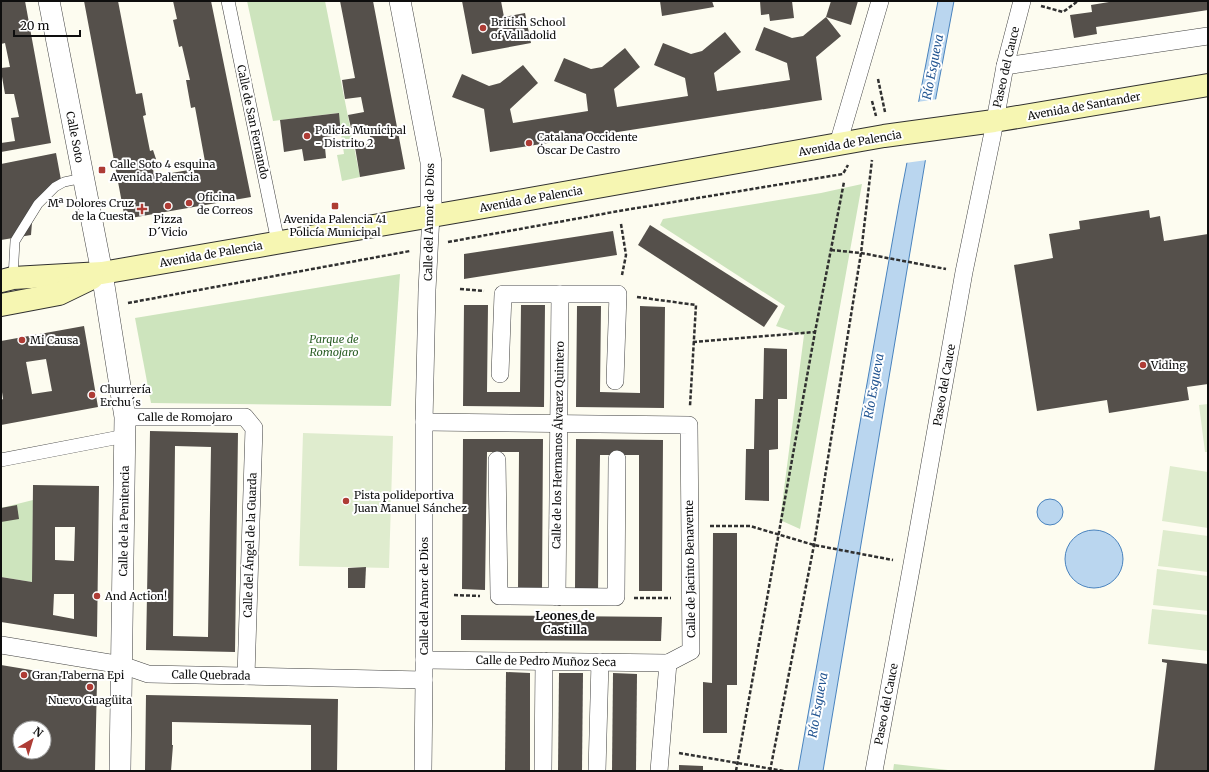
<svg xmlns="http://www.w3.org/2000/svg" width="1209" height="772" viewBox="0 0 1209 772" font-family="Merriweather,serif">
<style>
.green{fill:#cde4bd}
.pitch{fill:#dfecce}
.water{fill:#bad6ef;stroke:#4983be}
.pier{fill:#fdfcf0}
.building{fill:#55504b;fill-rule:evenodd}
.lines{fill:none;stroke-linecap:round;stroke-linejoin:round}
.service-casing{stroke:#414141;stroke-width:10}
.pedestrian-casing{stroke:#414141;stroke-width:14}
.minor-casing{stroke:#414141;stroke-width:18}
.tertiary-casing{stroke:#414141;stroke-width:22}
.secondary-casing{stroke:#303030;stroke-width:24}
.path{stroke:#303030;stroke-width:2.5;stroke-dasharray:4 2;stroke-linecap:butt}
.service{stroke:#fff;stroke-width:9}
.pedestrian{stroke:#fff;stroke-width:13}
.minor{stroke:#fff;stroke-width:17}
.tertiary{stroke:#fff;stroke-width:21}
.secondary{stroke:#f6f6b2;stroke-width:22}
.poi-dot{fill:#ae3c35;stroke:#fff;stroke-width:1.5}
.labels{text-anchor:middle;stroke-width:4;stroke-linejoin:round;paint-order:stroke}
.poi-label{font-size:11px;fill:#0e0e0e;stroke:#fff;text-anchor:start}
.street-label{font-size:11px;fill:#0e0e0e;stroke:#fff}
.park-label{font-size:11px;font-style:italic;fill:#2b5e25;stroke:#fff}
.water-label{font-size:12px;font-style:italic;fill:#245692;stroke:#fff}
.neighbourhood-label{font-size:12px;font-weight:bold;fill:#0e0e0e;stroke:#fff}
</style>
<rect width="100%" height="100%" fill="#fdfcf0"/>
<g class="green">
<path d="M247,1H325L360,177L342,181L337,155L344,154L338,113L273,121Z"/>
<path d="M862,184L800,529L780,520L804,335L776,326L785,306L660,225L663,219L821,193Z"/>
<path d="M400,274L391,406L151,403L135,318Z"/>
<path d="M33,500L32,582L1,577V508Z"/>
<path d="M894,764L957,771H893Z"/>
</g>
<g class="pitch">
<path d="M1208,404V452H1205L1199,405Z"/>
<path d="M303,433L393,436L389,568L299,566Z"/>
<path d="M1170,466L1208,472V528L1162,521Z"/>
<path d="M1163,530L1208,536V572L1158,566Z"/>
<path d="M1157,569L1208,576V611L1153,605Z"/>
<path d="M1152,609L1208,615V651L1148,644Z"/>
</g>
<g class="water">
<path d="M938,1H954L936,97L823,771H798L899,204Z"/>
<circle cx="1050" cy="512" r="13"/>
<circle cx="1094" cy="559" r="29"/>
</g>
<path class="pier" d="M938,99L927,160L905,163L917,102Z"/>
<g class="building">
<path d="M1,1H25L51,143L1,152V143L15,141L11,118L19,117L14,94H5L1,71V68L10,67L5,43L1,44Z"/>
<path d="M84,1H118L136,94L142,93L146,115L143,116L150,151L153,150L156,159L152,161L154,176L206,167L195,107L191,108L186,80H190L182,46L179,47L173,20L177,19L173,1H211L251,197L125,219Z"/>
<path d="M340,1H373L405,169L360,177L355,147L371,143L368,125L351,128L348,115L364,112L361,97L345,99L342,80L355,78Z"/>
<path d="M462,1H501L504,17L525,13L531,43L472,54Z"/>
<path d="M660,1H712L714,7L662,16Z"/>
<path d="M760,1H792L794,18L770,21L769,14L761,15Z"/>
<path d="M831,1H858L851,25L826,17L841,36L816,57L822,100L490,152L484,109L452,97L462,74L489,86L500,83L523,65L538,83L510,109L513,123L588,111L586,94L554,81L564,58L591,69L602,67L625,48L640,67L614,89L617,107L688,96L685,78L654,65L663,43L691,54L702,51L725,32L741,52L714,73L717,91L790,80L787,63L755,50L764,27L792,38L803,36L826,17Z"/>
<path d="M1115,1H1208V10L1096,27L1097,34L1074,38L1070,15L1092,12L1091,5Z"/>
<path d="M339,113L341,135L324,137L326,158L304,161L302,149L284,152L280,120Z"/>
<path d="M56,153L61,180L33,210L31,235L1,240V164Z"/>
<path d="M1149,210L1150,218L1160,216L1164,241L1208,234V384L1187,387L1189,400L1109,413L1107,400L1037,411L1014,265L1053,258L1049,234L1080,229L1079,221Z"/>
<path d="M650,225L778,306L764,327L638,245Z"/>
<path d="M613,231L617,255L464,279V254Z"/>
<path d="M464,305H488L487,392H520L521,305H545L544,407L463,406Z"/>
<path d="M577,306H601L600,392L640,393V306L665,307L664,408L576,407Z"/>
<path d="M84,326L98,407L1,425V400L3,399L1,385V341ZM46,359L52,391L32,394L26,362Z"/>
<path d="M764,348L787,349V399H778V449L769,450V501L745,500L746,449H754L755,399H763Z"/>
<path d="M150,431L238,433L235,652L146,650ZM175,446L211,447L208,637L173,636Z"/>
<path d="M463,439H543L542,590H518L519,452H487L485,590L462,589Z"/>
<path d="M576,439L663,440L662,591H639V455H600L598,591L575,590Z"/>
<path d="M33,485L99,486L97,637L1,622V577L32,582ZM55,527H75L74,561L55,560ZM54,594H74V619L53,615Z"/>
<path d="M17,505L19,519L1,522V508Z"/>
<path d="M713,533H737V685H727V733H703V682L712,683Z"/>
<path d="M366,567L365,588H348V568Z"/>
<path d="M461,615L662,617L661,641L461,640Z"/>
<path d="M1162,659L1208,664V771H1154L1167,663L1162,662Z"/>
<path d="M1,665L97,681L95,771H1ZM20,728H44V752H20Z"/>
<path d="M506,672L530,673V771H505Z"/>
<path d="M559,673H583L582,771H558Z"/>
<path d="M613,673L637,674L636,771H612Z"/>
<path d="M146,695L338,699L337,771H311V725L172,722V745H173L171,771H145Z"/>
<path d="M679,765L703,766V771H679Z"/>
</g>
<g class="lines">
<g class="service-casing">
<path id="service" d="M13,278L15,241L38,204L55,187L64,182L83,178"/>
</g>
<g class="pedestrian-casing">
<g id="pedestrian">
<path d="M228,1L278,242"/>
<path d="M1,460L125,436"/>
</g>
</g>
<g class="minor-casing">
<g id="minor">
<path d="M1005,66L1208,36"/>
<path d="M838,144L880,1"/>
<path d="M500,374L503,294H618L615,381"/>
<path d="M125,417H245L254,428L246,676"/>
<path d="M424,422L689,425L691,651L668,663L659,771"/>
<path d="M497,460L499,596L616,597L617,459"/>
<path d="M557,597L560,294"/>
<path d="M1,645L122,665L148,674L424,680"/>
<path d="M424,660L668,663"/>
<path d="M423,771L424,680V422L427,290L431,215"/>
<path d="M543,771L544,661"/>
<path d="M597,771L600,662"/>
<path d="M874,771L912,564L964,272L992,137L1005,66L1022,1"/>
</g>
</g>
<g class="tertiary-casing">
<g id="tertiary">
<path d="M49,1L102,273L125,417L120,771"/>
<path d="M400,1L431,162V215"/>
</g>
</g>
<g class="secondary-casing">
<g id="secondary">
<path d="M1,281L13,278L102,273L507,203L884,136L994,121L1208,85"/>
<path d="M1,305L59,294L92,278"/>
</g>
</g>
<g class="path">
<path d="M1041,6L1063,12L1078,1"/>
<path d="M878,79L885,112"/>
<path d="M872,101L876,116"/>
<path d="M621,224L626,255L622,275"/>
<path d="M448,242L619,211L843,174L848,165"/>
<path d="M831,250L861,253L946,269"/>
<path d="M460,289L484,291"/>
<path d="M637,297L696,305L690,406"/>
<path d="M128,303L410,251"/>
<path d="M693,342L815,332"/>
<path d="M710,526H750L814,545L893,560"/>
<path d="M454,595L480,596"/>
<path d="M634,598H671"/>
<path d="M679,753L784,771"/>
<path d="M736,771L815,332L844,182"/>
<path d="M770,771L814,545L861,253L872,160"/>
</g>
<use href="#service" class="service"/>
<use href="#pedestrian" class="pedestrian"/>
<use href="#minor" class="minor"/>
<use href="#tertiary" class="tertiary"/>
<use href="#secondary" class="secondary"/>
</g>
<g class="poi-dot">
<circle cx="483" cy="28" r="4"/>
<circle cx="307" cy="136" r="4"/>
<circle cx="529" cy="143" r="4"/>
<rect x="98" y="166" width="8" height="8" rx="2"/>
<circle cx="189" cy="203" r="4"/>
<circle cx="168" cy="206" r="4"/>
<rect x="331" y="202" width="8" height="8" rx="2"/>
<path d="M140 203h4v4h4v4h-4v4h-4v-4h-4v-4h4z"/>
<circle cx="22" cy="340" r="4"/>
<circle cx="1143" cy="365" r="4"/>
<circle cx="92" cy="395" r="4"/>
<circle cx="346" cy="501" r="4"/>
<circle cx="97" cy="596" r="4"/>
<circle cx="24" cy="675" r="4"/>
<circle cx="90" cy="687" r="4"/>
</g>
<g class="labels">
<g class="poi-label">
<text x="491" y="26">British School<tspan x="491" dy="13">of Valladolid</tspan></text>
<text x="315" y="134">Policía Municipal<tspan x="315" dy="13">- Distrito 2</tspan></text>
<text x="537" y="141">Catalana Occidente<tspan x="537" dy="13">Óscar De Castro</tspan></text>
<text x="110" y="168">Calle Soto 4 esquina<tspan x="110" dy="13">Avenida Palencia</tspan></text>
<text x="197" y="201">Oficina<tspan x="197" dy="13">de Correos</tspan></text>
<text x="134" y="207" text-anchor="end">Mª Dolores Cruz<tspan x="134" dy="13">de la Cuesta</tspan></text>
<text x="168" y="223" text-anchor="middle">Pizza<tspan x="168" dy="13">D´Vicio</tspan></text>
<text x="335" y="223" text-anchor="middle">Avenida Palencia 41<tspan x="335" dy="13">Policía Municipal</tspan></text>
<text x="30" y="344">Mi Causa</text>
<text x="1151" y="369">Viding</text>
<text x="100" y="393">Churrería<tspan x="100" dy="13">Erchu´s</tspan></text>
<text x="354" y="499">Pista polideportiva<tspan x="354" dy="13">Juan Manuel Sánchez</tspan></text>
<text x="105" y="600">And Action!</text>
<text x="32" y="679">Gran Taberna Epi</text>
<text x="90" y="704" text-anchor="middle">Nuevo Guagüita</text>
</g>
<g class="street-label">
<text transform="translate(1006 67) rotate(-77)" y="4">Paseo del Cauce</text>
<text transform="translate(1084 106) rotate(-10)" y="4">Avenida de Santander</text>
<text transform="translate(253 122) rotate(78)" y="4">Calle de San Fernando</text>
<text transform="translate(75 137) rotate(79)" y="4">Calle Soto</text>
<text transform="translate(850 143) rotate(-10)" y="4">Avenida de Palencia</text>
<text transform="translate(531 199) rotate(-10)" y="4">Avenida de Palencia</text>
<text transform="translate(429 222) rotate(-89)" y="4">Calle del Amor de Dios</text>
<text transform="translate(211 254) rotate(-10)" y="4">Avenida de Palencia</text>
<text transform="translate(944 385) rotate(-80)" y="4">Paseo del Cauce</text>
<text x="185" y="421">Calle de Romojaro</text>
<text transform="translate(558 445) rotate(-89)" y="4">Calle de los Hermanos Álvarez Quintero</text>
<text transform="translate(124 521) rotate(-89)" y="4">Calle de la Penitencia</text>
<text transform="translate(250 545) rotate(-88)" y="4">Calle del Ángel de la Guarda</text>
<text transform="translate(690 569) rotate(-91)" y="4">Calle de Jacinto Benavente</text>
<text transform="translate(424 596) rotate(-90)" y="4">Calle del Amor de Dios</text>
<text transform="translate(546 661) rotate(1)" y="4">Calle de Pedro Muñoz Seca</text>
<text transform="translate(211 675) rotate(1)" y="4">Calle Quebrada</text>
<text transform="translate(886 704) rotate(-79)" y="4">Paseo del Cauce</text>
</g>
<g class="park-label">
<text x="334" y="343">Parque de<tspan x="334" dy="13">Romojaro</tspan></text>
</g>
<g class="water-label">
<text transform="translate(933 67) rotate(-79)" y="4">Río Esgueva</text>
<text transform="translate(874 386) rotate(-80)" y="4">Río Esgueva</text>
<text transform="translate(818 705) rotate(-80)" y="4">Río Esgueva</text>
</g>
<g class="neighbourhood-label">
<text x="565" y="620">Leones de<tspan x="565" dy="14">Castilla</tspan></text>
</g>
</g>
<rect width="1209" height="772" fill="none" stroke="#0e0e0e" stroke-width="4"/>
<g transform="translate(32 740) rotate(38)"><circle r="19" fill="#ffffff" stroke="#9f9f9f"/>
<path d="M0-3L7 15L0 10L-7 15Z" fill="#ae3c35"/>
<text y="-6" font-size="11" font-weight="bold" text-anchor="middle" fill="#0e0e0e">N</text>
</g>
<path d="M14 30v6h66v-6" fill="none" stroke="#0e0e0e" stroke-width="2"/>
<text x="20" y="30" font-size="12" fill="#0e0e0e" stroke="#ffffff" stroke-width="3" paint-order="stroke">20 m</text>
</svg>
